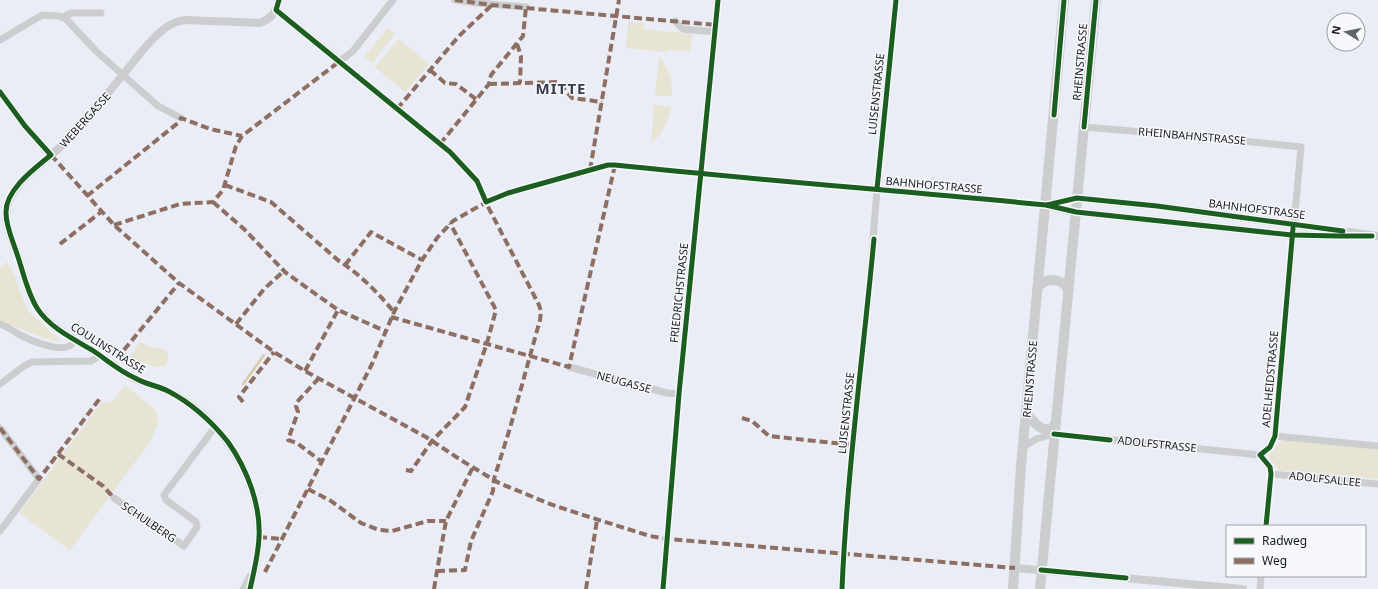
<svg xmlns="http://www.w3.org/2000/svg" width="1378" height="589" viewBox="0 0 1378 589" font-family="'Noto Sans',sans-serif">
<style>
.green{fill:#e7e4d4}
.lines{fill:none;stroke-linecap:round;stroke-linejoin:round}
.stream{stroke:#d6cca9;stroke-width:2.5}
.minor{stroke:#cbcdcf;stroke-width:7}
.tertiary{stroke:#cbcdcf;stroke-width:8}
.secondary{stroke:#cbcdcf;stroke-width:10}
.quiet{stroke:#8d6e63;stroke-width:4;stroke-dasharray:8 4;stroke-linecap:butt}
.cycleway-casing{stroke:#f7f8fc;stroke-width:8}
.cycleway{stroke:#1b5e20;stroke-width:5}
.labels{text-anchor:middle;stroke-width:3;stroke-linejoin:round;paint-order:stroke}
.street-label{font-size:11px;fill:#16191e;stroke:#f7f8fc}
.district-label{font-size:15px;font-weight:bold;letter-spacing:1px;fill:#383d4a;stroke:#f7f8fc}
</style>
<rect width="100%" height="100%" fill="#eaedf6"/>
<g class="green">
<path d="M628,22L644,23L643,29L692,34L690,51L669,50L666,52L626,48Z"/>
<path d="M388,28L395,34L372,63L364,57Z"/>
<path d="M399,39L429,64L405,92L375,67Z"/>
<path d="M659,57C668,65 673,83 672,96H655Z"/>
<path d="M654,104L671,107C669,119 662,136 651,143Z"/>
<path d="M7,262L9,267L12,269L25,304L29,312L62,342L45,338L0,321V267Z"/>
<path d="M140,342C143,344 147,346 151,347C160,348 170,348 168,360C164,377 142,358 132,360L129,357Z"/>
<path d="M125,385L156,411L158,423L150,442L70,550L19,513L101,403L112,402Z"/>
<path d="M1283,439L1378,449V479L1279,470L1268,456Z"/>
</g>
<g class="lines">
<path class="stream" d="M243,384L264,355"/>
<g class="minor">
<path d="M455,0L477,3L526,7"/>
<path d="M276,10L340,61L353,51L393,0"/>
<path d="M63,17L71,13H101"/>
<path d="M675,21L683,29L715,32"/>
<path d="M0,40L42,15L59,16L66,19L96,51L158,106L181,118"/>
<path d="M1084,127L1215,138L1301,147L1275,436L1270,447L1260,455"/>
<path d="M701,174L762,179L1046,205"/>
<path d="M0,324C11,328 14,332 22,336C35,342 66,356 75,341"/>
<path d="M569,367L667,393L679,394"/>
<path d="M0,384L24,366L32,362L91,361L100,356"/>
<path d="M0,428L39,479L0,531"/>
<path d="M1275,436L1378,446"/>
<path d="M1023,447L1036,439L1054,434L1260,455"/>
<path d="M1260,455L1270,467L1271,474L1266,526"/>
<path d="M1271,474L1378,484"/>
<path d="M114,498L184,546L197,527L196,522L166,500L164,495L215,427"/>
<path d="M663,589L679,394L718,0"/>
<path d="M842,589L843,554L856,417L869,291L877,189L896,0"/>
<path d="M1260,589L1261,576"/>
</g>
<g class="tertiary">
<path d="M0,92L25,126L51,155"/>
<path d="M1046,205L1077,198L1157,206L1378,236"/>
<path d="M1048,206L1076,212L1292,235L1351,236"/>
<path d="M1015,568L1243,589"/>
<path d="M244,589L250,577"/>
<path d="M250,589C254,572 259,554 259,536C260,479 224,424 176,395C162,387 147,385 133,378C119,370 106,359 92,350C74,339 54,329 40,312C28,297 24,274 18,256C12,240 1,217 9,201C19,178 41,165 58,149C69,139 78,129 87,118C100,103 113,87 126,71C138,57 149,40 164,29C170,24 177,21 185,20L260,23C271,19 277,11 279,0"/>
</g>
<g class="secondary">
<path d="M1038,287C1047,277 1061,278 1068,289"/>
<path d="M1026,413C1033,421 1040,432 1052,429L1056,422"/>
<path d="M1013,589L1021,466L1064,0"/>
<path d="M1040,589L1096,0"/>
</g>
<g class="quiet">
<path d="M455,0L492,5L716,25"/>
<path d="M517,44L521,56L520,83"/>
<path d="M430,70L445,83L456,84L477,100"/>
<path d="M489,84L558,82L572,98L602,102"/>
<path d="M397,109L459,36L492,5"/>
<path d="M440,144L489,84L491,75L523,36L526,7"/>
<path d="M51,155L114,225L179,283L274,352L305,371L426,437L464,462L499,483L550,504L580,514L650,536L667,539L1015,568"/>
<path d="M590,170L619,0"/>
<path d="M225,185L271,202L339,261C360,274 378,293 394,312"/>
<path d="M87,196L178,123L181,118L210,129L242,136"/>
<path d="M213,202L244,229L285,272L338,310L385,331"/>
<path d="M114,225L180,204L213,202L223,190L236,146L242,136L340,61"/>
<path d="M60,244L101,212"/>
<path d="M345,265L371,232L422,260"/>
<path d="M391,317L569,367L615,165"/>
<path d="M236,324L264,289L284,271"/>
<path d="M124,350L179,283"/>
<path d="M305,371L338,310"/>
<path d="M319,378L297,402L296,406L298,412L288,440L297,443L322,462"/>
<path d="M243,402L239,397L274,352"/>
<path d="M742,418L752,421L769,436L853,445"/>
<path d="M0,428L39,479L101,397"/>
<path d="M58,454L103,486L114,498"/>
<path d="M406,470L411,471L432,441L465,407L487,343L496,310L450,223"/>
<path d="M308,489L331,501L361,523L379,530L392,531L428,521H446"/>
<path d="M259,537L282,539"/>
<path d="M437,571L465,570L471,541L493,491L494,479L510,428L540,320L541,311L539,305L484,199"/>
<path d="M265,572L372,364L394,312L422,260L437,238L453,221L490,200"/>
<path d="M434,589L437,571L446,521L473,467"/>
<path d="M586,589L597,520"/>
</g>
<g class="cycleway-casing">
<g id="cycleway">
<path d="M279,0L276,10L450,152L477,181L486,202L508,193L522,189L608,165H615C758,180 902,191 1046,205L1076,212L1292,235L1337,236H1372"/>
<path d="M0,92L25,126L51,155C35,168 5,190 6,213C6,227 13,241 17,254C23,271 27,292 37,308C49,327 73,339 92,350C106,359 119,371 135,378C145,384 158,386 168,391C191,403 212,422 228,442C247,469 261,505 259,538C258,556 254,572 250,589"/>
<path d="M1054,115L1064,0"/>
<path d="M1084,127L1096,0"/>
<path d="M877,189L896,0"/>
<path d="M1047,205L1077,198L1157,206L1343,231"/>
<path d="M1054,434L1110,440"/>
<path d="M1266,526L1271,474L1270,467L1260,455L1270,447L1275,436L1293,228"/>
<path d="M1041,570L1126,578"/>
<path d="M663,589L679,394L718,0"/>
<path d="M842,589C847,472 863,356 874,239"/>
</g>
</g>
<use href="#cycleway" class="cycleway"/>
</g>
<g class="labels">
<g class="street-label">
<text transform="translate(1080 62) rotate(-85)" y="4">RHEINSTRASSE</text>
<text transform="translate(876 94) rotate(-84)" y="4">LUISENSTRASSE</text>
<text transform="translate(85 120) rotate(-48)" y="4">WEBERGASSE</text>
<text transform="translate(1192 136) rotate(5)" y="4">RHEINBAHNSTRASSE</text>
<text transform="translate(934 185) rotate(5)" y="4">BAHNHOFSTRASSE</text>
<text transform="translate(1257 209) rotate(7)" y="4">BAHNHOFSTRASSE</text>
<text transform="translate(679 293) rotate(-84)" y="4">FRIEDRICHSTRASSE</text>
<text transform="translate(108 348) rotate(32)" y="4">COULINSTRASSE</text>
<text transform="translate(1030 379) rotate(-85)" y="4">RHEINSTRASSE</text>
<text transform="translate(1270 379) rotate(-85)" y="4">ADELHEIDSTRASSE</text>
<text transform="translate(624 382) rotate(15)" y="4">NEUGASSE</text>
<text transform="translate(846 413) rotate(-84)" y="4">LUISENSTRASSE</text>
<text transform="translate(1157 444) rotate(6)" y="4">ADOLFSTRASSE</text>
<text transform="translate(1325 479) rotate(6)" y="4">ADOLFSALLEE</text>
<text transform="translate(149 522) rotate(34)" y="4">SCHULBERG</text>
</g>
<g class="district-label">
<text x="561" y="94">MITTE</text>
</g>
</g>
<rect x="1226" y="525" width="140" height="52" fill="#f7f8fc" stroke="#9d9fa3"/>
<rect x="1234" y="538" width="20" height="6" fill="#1b5e20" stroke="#9d9fa3"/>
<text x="1262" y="545" font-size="12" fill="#16191e">Radweg</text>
<rect x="1234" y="558" width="20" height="6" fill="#8d6e63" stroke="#9d9fa3"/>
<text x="1262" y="565" font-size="12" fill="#16191e">Weg</text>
<g transform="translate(1346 32) rotate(280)"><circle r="19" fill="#f7f8fc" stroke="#9d9fa3"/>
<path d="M0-3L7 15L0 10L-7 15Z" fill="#60636a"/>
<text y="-6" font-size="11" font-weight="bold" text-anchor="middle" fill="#16191e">N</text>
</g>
</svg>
